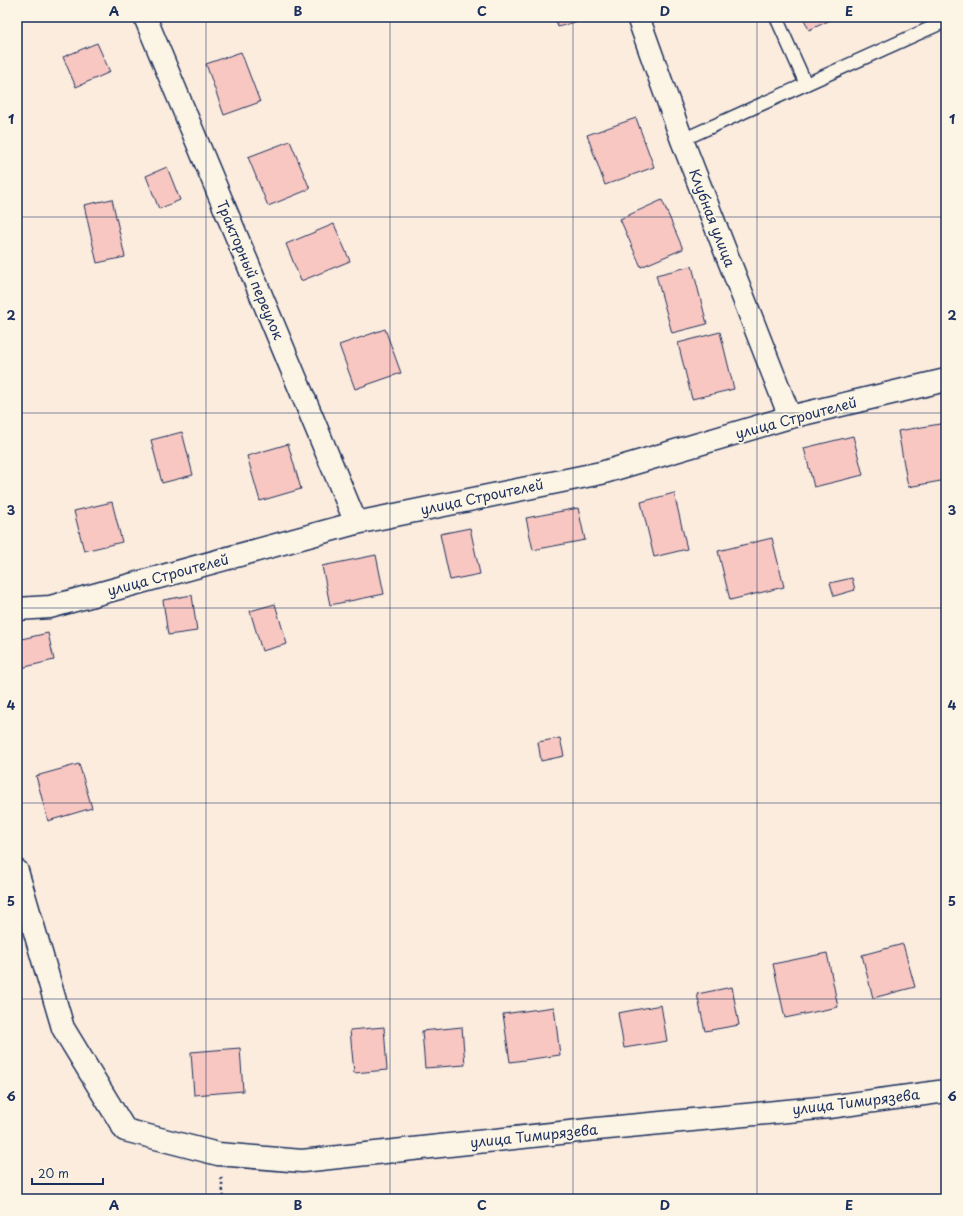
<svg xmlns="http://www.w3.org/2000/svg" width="963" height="1216" viewBox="0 0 963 1216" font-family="'Playpen Sans',sans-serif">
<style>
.building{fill:#f8c7c1;stroke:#1b2f5e}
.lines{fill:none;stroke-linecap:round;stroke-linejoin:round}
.service-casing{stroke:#1b2f5e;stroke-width:15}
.minor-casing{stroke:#1b2f5e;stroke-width:25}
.path{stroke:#1b2f5e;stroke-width:2.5;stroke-dasharray:3 3;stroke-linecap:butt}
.service{stroke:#fcf5e5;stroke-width:12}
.minor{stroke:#fcf5e5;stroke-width:22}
.grid{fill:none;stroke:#1b2f5e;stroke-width:1;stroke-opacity:0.55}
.labels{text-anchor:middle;stroke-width:3.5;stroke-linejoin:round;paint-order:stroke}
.street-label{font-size:14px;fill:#1b2f5e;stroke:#fcf5e5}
.neatline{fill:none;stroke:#1b2f5e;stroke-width:1.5}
.grid-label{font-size:13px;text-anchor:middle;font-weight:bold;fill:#1b2f5e}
</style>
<rect width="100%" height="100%" fill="#fbecde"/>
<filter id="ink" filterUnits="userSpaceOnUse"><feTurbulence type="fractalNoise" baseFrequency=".025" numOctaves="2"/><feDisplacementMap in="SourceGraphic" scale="8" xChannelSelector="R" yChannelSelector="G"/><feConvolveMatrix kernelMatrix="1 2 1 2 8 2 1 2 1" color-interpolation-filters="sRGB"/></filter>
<g filter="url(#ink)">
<g class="building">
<path d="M555,17H591L558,27Z"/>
<path d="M803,17H837L809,30Z"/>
<path d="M97,43L110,72L76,87L63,57Z"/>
<path d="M241,52L260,102L224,115L206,64Z"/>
<path d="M636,118L654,167L605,185L587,135Z"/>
<path d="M290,141L310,189L268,206L248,157Z"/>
<path d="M167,167L180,200L159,209L146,176Z"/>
<path d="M112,199L125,257L97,263L84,205Z"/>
<path d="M662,200L683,249L641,267L620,219Z"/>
<path d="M334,224L350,261L301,281L286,244Z"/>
<path d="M692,266L707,324L672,333L656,275Z"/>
<path d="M385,329L401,373L355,389L339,345Z"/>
<path d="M720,332L734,389L692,399L678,343Z"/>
<path d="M946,423V480L908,487L898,431Z"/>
<path d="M182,432L193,475L162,483L151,440Z"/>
<path d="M853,436L863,475L814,487L804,448Z"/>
<path d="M288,444L301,489L260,501L247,456Z"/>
<path d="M674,493L687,549L654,557L641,502Z"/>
<path d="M112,502L122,542L84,551L74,511Z"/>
<path d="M578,508L585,540L533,550L526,518Z"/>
<path d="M470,528L480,574L450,580L440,534Z"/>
<path d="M772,538L784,587L730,600L718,551Z"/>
<path d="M376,555L384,594L330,605L322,566Z"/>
<path d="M852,578L855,590L834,596L830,583Z"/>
<path d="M192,595L197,631L168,635L163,600Z"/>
<path d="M275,604L287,644L262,651L250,611Z"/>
<path d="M48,633L54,660L17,669V640Z"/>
<path d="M560,738L564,756L541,761L538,742Z"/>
<path d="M79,764L92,808L48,821L36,776Z"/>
<path d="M903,944L915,987L873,998L862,955Z"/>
<path d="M827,953L838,1007L785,1018L773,964Z"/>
<path d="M732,987L739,1025L705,1031L697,994Z"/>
<path d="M661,1005L667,1041L624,1048L618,1013Z"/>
<path d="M554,1007L560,1055L510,1062L503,1014Z"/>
<path d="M384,1027L387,1070L354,1073L350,1030Z"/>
<path d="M462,1027L465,1065L425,1068L422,1031Z"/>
<path d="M240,1048L243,1091L194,1095L191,1052Z"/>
</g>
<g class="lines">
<g class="service-casing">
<g id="service">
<path d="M776,17L806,84"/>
<path d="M682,140L946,21"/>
</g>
</g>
<g class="minor-casing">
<g id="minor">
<path d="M145,17L356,523"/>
<path d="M638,17L682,140L790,417"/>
<path d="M17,609L50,607L356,523L601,473L790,417L946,380"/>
<path d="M17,871L63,1028L125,1130L218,1154L302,1161L597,1129L829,1107L946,1091"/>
</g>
</g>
<path class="path" d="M221,1177L224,1199"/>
<use href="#service" class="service"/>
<use href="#minor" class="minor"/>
</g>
</g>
<path class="grid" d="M206,17V1199M390,17V1199M573,17V1199M757,17V1199M17,217H946M17,413H946M17,608H946M17,803H946M17,999H946"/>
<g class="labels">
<g class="street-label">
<text transform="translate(712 218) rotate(69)" y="5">Клубная улица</text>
<text transform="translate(250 270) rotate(67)" y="5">Тракторный переулок</text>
<text transform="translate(796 418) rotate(-15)" y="5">улица Строителей</text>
<text transform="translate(482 497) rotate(-12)" y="5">улица Строителей</text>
<text transform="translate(168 575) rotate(-15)" y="5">улица Строителей</text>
<text transform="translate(856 1102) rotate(-7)" y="5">улица Тимирязева</text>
<text transform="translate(534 1136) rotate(-6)" y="5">улица Тимирязева</text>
</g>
</g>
<rect width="963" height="1216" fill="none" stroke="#fcf5e5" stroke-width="44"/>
<path d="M32 1178v6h71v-6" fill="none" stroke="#1b2f5e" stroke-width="2"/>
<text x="38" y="1178" font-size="12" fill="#1b2f5e" stroke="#fcf5e5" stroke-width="3" paint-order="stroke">20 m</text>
<rect x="22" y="22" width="919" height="1172" class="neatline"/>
<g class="grid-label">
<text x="114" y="16">A</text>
<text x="298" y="16">B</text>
<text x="482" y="16">C</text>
<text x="665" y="16">D</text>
<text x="849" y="16">E</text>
<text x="11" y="124">1</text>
<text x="952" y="124">1</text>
<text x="11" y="320">2</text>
<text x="952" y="320">2</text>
<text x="11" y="515">3</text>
<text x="952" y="515">3</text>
<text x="11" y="710">4</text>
<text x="952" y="710">4</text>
<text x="11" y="906">5</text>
<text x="952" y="906">5</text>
<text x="11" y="1101">6</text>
<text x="952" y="1101">6</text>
<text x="114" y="1210">A</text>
<text x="298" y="1210">B</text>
<text x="482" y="1210">C</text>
<text x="665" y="1210">D</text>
<text x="849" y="1210">E</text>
</g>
</svg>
